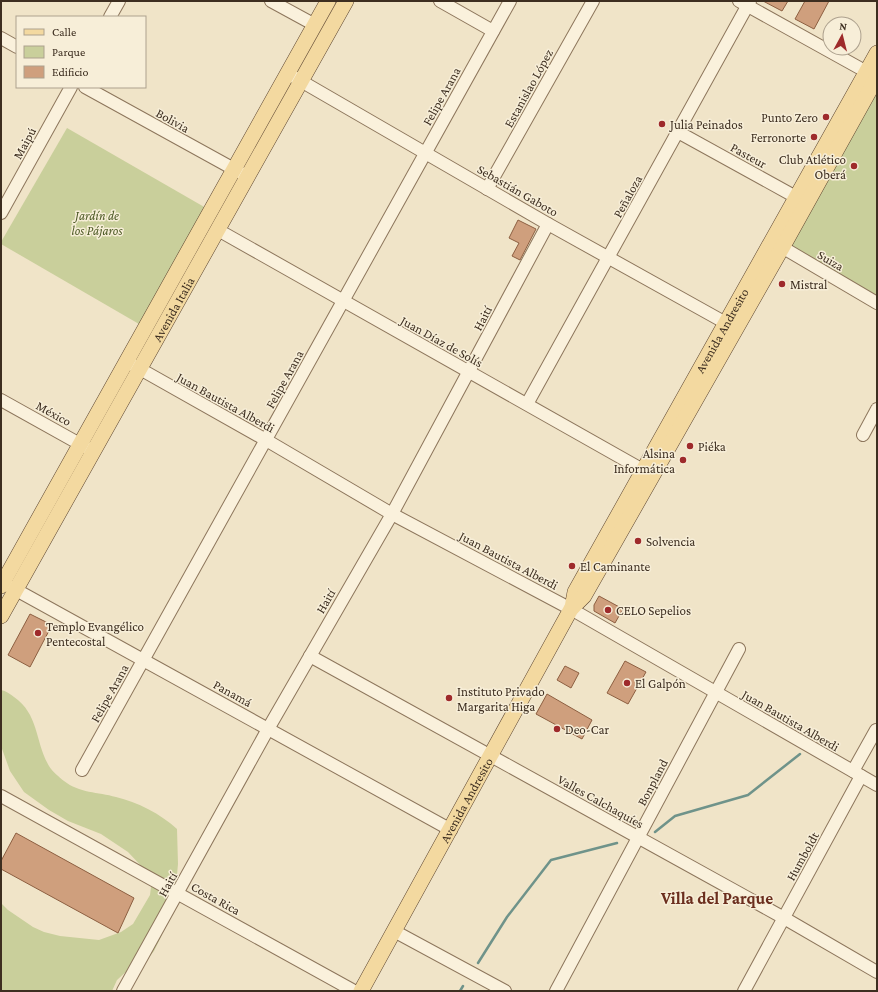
<svg xmlns="http://www.w3.org/2000/svg" width="878" height="992" viewBox="0 0 878 992" font-family="'Crimson Pro',serif">
<style>
.green{fill:#c9cf9b}
.lines{fill:none;stroke-linecap:round;stroke-linejoin:round}
.stream{stroke:#6f938a;stroke-width:2.5}
.building{fill:#cf9f7d;stroke:#8d5f41}
.minor-casing{stroke:#8d765c;stroke-width:14}
.major-casing{stroke:#5b4430;stroke-width:16}
.minor{stroke:#faf1dc;stroke-width:12}
.major{stroke:#f3d9a0;stroke-width:15}
.poi-dot{fill:#9e2a2b;stroke:#f7eed8;stroke-width:1.5}
.labels{text-anchor:middle;stroke-width:3;stroke-linejoin:round;paint-order:stroke}
.street-label{font-size:13px;fill:#3d2e20;stroke:#f7eed8}
.poi-label{font-size:13px;fill:#3d2e20;stroke:#f7eed8;text-anchor:start}
.park-label{font-size:13px;font-style:italic;fill:#4d5a26;stroke:#f7eed8}
.district-label{font-size:17px;font-weight:bold;fill:#6b2e1e;stroke:#f7eed8}
</style>
<rect width="100%" height="100%" fill="#f0e4c8"/>
<g class="green">
<path d="M877,86V297L786,246Z"/>
<path d="M67,128L206,208L139,324L1,244V242Z"/>
<path d="M1,690C6,691 10,694 14,697C39,714 35,742 49,766C52,771 59,777 64,781C79,793 98,792 116,797C137,802 161,814 177,829L178,864L176,885L161,937L154,951L150,956L130,968L117,980L112,991H1V903L8,910L33,927L44,932L60,936L99,940L121,932L133,924L150,895L151,887L145,870L128,852L101,834L68,821L49,810L24,792L10,771L1,746Z"/>
</g>
<g class="lines">
<g class="stream">
<path d="M655,832L675,816L748,795L800,754"/>
<path d="M478,963L507,917L551,860L617,843"/>
<path d="M460,991L463,986"/>
</g>
</g>
<g class="building">
<path d="M763,1H788L782,11Z"/>
<path d="M805,1H829L814,29L795,19Z"/>
<path d="M518,220L536,229L520,260L512,256L519,243L509,238Z"/>
<path d="M599,596L623,609L615,623L594,611V605Z"/>
<path d="M30,614L52,625L30,667L8,655Z"/>
<path d="M625,661L646,672L628,704L607,693Z"/>
<path d="M565,666L579,673L571,688L557,680Z"/>
<path d="M547,694L592,720L582,739L536,714Z"/>
<path d="M16,833L134,898L118,933L1,869V861Z"/>
</g>
<g class="lines">
<g class="minor-casing">
<g id="minor">
<path d="M271,1L315,25"/>
<path d="M440,1L493,31"/>
<path d="M739,1L874,76"/>
<path d="M110,17L119,1"/>
<path d="M1,38L17,47"/>
<path d="M294,77L548,224L733,327"/>
<path d="M85,87L241,173"/>
<path d="M678,132L803,201"/>
<path d="M487,189L593,1"/>
<path d="M1,213L71,87"/>
<path d="M218,230L650,474"/>
<path d="M775,243L877,303"/>
<path d="M133,365L266,440L392,514L571,609L877,785"/>
<path d="M1,400L87,448"/>
<path d="M527,404L750,1"/>
<path d="M863,435L877,409"/>
<path d="M9,586L451,830"/>
<path d="M310,656L784,918L877,972"/>
<path d="M82,770L510,1"/>
<path d="M853,771L876,730"/>
<path d="M1,796L354,991"/>
<path d="M394,931L505,991"/>
<path d="M123,991L268,729L392,514L548,224"/>
<path d="M556,991L739,649"/>
<path d="M744,991L861,776"/>
</g>
</g>
<g class="major-casing">
<g id="major">
<path d="M1,586L328,1"/>
<path id="s1" d="M572,608L575,592L877,53"/>
<path id="s2" d="M1,616L346,1"/>
<path id="s3" d="M361,991L571,609L584,596L782,248L877,77"/>
</g>
</g>
<use href="#minor" class="minor"/>
<use href="#major" class="major"/>
</g>
<g class="poi-dot">
<circle cx="826" cy="117" r="4"/>
<circle cx="662" cy="124" r="4"/>
<circle cx="814" cy="137" r="4"/>
<circle cx="854" cy="166" r="4"/>
<circle cx="782" cy="284" r="4"/>
<circle cx="690" cy="446" r="4"/>
<circle cx="683" cy="460" r="4"/>
<circle cx="638" cy="541" r="4"/>
<circle cx="572" cy="566" r="4"/>
<circle cx="608" cy="610" r="4"/>
<circle cx="38" cy="633" r="4"/>
<circle cx="627" cy="683" r="4"/>
<circle cx="449" cy="698" r="4"/>
<circle cx="557" cy="729" r="4"/>
</g>
<g class="labels">
<g class="street-label">
<text transform="translate(528 88) rotate(-61)" y="5">Estanislao López</text>
<text transform="translate(441 96) rotate(-61)" y="5">Felipe Arana</text>
<text transform="translate(173 120) rotate(29)" y="5">Bolivia</text>
<text transform="translate(24 143) rotate(-61)" y="5">Maipú</text>
<text transform="translate(749 155) rotate(29)" y="5">Pasteur</text>
<text transform="translate(518 190) rotate(30)" y="5">Sebastián Gaboto</text>
<text transform="translate(627 196) rotate(-61)" y="5">Peñaloza</text>
<text transform="translate(831 260) rotate(30)" y="5">Suiza</text>
<text dy="5" stroke="none"><textPath href="#s2" startOffset="352">Avenida Italia</textPath></text>
<text transform="translate(482 318) rotate(-62)" y="5">Haití</text>
<text dy="5" stroke="none"><textPath href="#s1" startOffset="316">Avenida Andresito</textPath></text>
<text transform="translate(442 341) rotate(29)" y="5">Juan Díaz de Solís</text>
<text transform="translate(284 379) rotate(-61)" y="5">Felipe Arana</text>
<text transform="translate(226 402) rotate(29)" y="5">Juan Bautista Alberdi</text>
<text transform="translate(54 413) rotate(29)" y="5">México</text>
<text transform="translate(509 560) rotate(28)" y="5">Juan Bautista Alberdi</text>
<text transform="translate(325 601) rotate(-60)" y="5">Haití</text>
<text transform="translate(109 693) rotate(-61)" y="5">Felipe Arana</text>
<text transform="translate(233 693) rotate(29)" y="5">Panamá</text>
<text transform="translate(791 720) rotate(30)" y="5">Juan Bautista Alberdi</text>
<text transform="translate(652 782) rotate(-62)" y="5">Bonpland</text>
<text dy="5" stroke="none"><textPath href="#s3" startOffset="218">Avenida Andresito</textPath></text>
<text transform="translate(601 801) rotate(29)" y="5">Valles Calchaquíes</text>
<text transform="translate(802 856) rotate(-61)" y="5">Humboldt</text>
<text transform="translate(167 884) rotate(-61)" y="5">Haití</text>
<text transform="translate(216 898) rotate(29)" y="5">Costa Rica</text>
</g>
<g class="poi-label">
<text x="818" y="122" text-anchor="end">Punto Zero</text>
<text x="670" y="129">Julia Peinados</text>
<text x="806" y="142" text-anchor="end">Ferronorte</text>
<text x="846" y="164" text-anchor="end">Club Atlético<tspan x="846" dy="15">Oberá</tspan></text>
<text x="790" y="289">Mistral</text>
<text x="698" y="451">Piéka</text>
<text x="675" y="458" text-anchor="end">Alsina<tspan x="675" dy="15">Informática</tspan></text>
<text x="646" y="546">Solvencia</text>
<text x="580" y="571">El Caminante</text>
<text x="616" y="615">CELO Sepelios</text>
<text x="46" y="631">Templo Evangélico<tspan x="46" dy="15">Pentecostal</tspan></text>
<text x="635" y="688">El Galpón</text>
<text x="457" y="696">Instituto Privado<tspan x="457" dy="15">Margarita Higa</tspan></text>
<text x="565" y="734">Deo-Car</text>
</g>
<g class="park-label">
<text x="97" y="220">Jardín de<tspan x="97" dy="15">los Pájaros</tspan></text>
</g>
<g class="district-label">
<text x="717" y="904">Villa del Parque</text>
</g>
</g>
<rect width="878" height="992" fill="none" stroke="#3d2e20" stroke-width="4"/>
<rect x="16" y="16" width="130" height="72" fill="#f7eed8" stroke="#ada18e"/>
<rect x="24" y="29" width="20" height="6" fill="#f3d9a0" stroke="#ada18e"/>
<text x="52" y="36" font-size="12" fill="#3d2e20">Calle</text>
<rect x="24" y="46" width="20" height="12" fill="#c9cf9b" stroke="#ada18e"/>
<text x="52" y="56" font-size="12" fill="#3d2e20">Parque</text>
<rect x="24" y="66" width="20" height="12" fill="#cf9f7d" stroke="#ada18e"/>
<text x="52" y="76" font-size="12" fill="#3d2e20">Edificio</text>
<g transform="translate(842 36) rotate(7)"><circle r="19" fill="#f7eed8" stroke="#ada18e"/>
<path d="M0-3L7 15L0 10L-7 15Z" fill="#9e2a2b"/>
<text y="-6" font-size="11" font-weight="bold" text-anchor="middle" fill="#3d2e20">N</text>
</g>
</svg>
